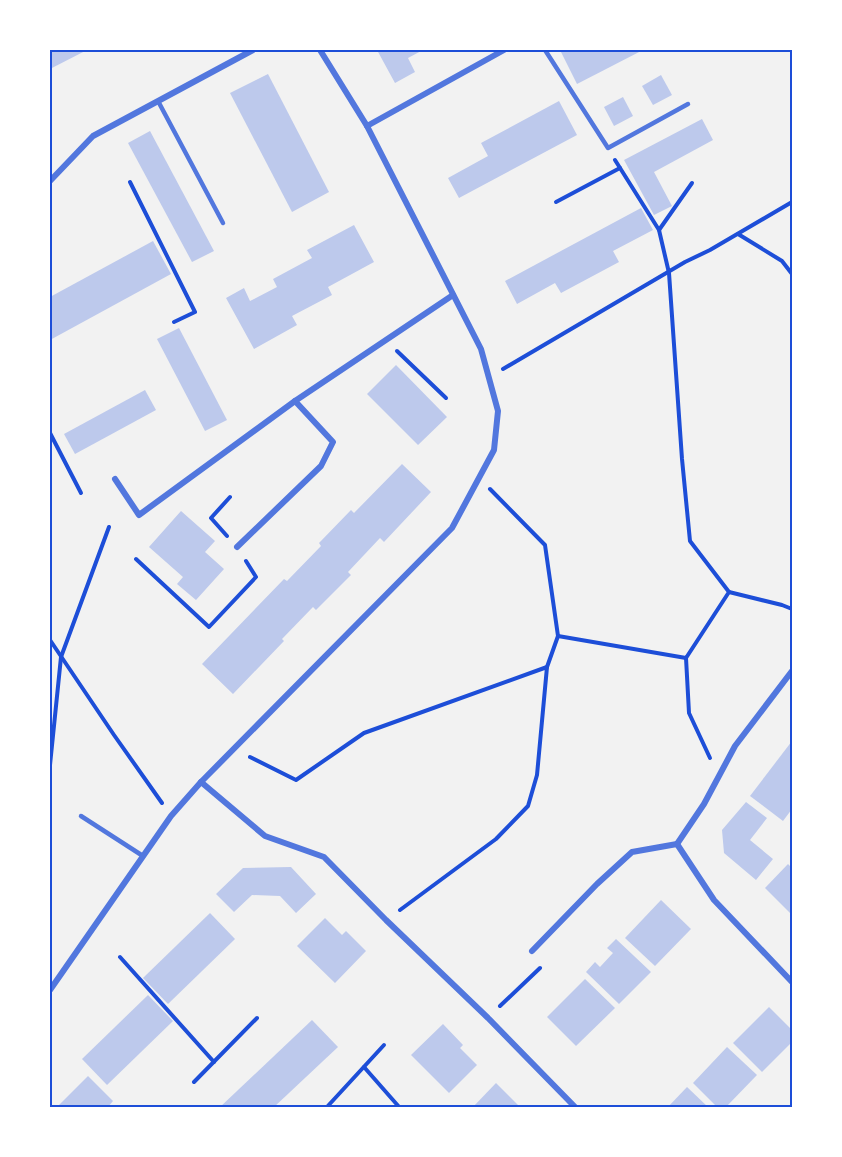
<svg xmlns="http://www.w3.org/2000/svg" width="842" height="1157" viewBox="0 0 842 1157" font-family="'PT Sans',sans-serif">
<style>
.building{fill:#bdc9ec}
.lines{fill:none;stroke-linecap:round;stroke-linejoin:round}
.path{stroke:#1d4ed8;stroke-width:4}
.service{stroke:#5277de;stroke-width:4.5}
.minor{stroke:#5277de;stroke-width:6}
.neatline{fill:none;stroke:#1d4ed8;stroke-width:2}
</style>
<rect width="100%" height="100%" fill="#f2f2f2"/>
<g class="building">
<path d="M50,50H87L50,69Z"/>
<path d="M377,50H423L408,58L415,72L395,83Z"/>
<path d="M560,50H643L577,84Z"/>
<path d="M268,74L329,192L292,212L230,93Z"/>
<path d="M661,75L672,95L653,105L642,86Z"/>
<path d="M623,97L633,116L614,126L604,107Z"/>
<path d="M559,101L577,135L459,198L448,178L488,156L481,143Z"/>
<path d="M702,119L713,140L654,172L672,206L654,215L624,160Z"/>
<path d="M150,131L214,251L192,262L128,143Z"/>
<path d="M641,208L653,230L613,251L619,262L561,293L555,283L517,304L505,281Z"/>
<path d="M354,225L374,262L328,287L332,295L292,316L297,325L254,349L226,298L244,288L250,301L277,287L273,279L312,258L307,250Z"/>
<path d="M153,241L171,274L50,340V297Z"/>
<path d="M179,328L227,420L205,431L157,339Z"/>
<path d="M396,365L447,417L418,445L367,394Z"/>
<path d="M145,390L156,410L75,454L64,434Z"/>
<path d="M402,464L431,492L384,542L380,538L348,572L351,575L316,610L313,607L282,639L284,641L233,694L202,664L284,579L287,581L321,546L319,543L351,510L354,513Z"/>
<path d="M181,511L215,541L205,552L224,569L196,600L177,584L183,577L149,547Z"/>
<path d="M792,741V809L783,821L750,796Z"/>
<path d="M746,802L767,818L750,840L773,859L756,880L724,853L722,830Z"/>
<path d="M788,864L792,868V915L765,888Z"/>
<path d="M291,867L316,894L296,913L280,896L252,895L234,912L216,894L243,868Z"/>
<path d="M661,900L691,929L655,966L625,938Z"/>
<path d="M210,913L235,939L168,1004L143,978Z"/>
<path d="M325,918L342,935L346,931L366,951L335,983L297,946Z"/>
<path d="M616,939L651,972L619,1004L586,972L595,962L600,967L613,953L607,948Z"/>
<path d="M585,979L615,1008L576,1046L547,1017Z"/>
<path d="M148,995L173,1021L107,1085L82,1059Z"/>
<path d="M769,1007L792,1030V1042L762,1072L733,1043Z"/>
<path d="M312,1020L338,1047L273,1108H219Z"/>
<path d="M443,1024L463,1045L460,1048L477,1065L449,1093L411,1055Z"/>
<path d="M727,1047L757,1075L725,1108H718L693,1083Z"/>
<path d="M88,1076L113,1101L107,1108H56Z"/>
<path d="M496,1083L521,1108H472Z"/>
<path d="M687,1087L709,1108H667Z"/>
</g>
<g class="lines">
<g class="path">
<path d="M130,182L195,312L174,322"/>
<path d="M556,202L620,168"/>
<path d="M659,230L692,183"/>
<path d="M738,234L782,261L792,274"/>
<path d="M397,351L446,398"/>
<path d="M503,369L685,262L710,250L792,202"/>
<path d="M50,433L81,493"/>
<path d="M490,489L545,545L558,636L547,667"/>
<path d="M227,536L211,518L230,497"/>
<path d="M136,559L209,627L256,577L246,561"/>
<path d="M729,592L782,605L792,609"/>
<path d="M558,636L686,658L729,592L690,541L682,459L669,273L659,230L615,160"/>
<path d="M50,640L114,735L162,803"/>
<path d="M686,658L689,713L710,758"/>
<path d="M250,757L296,780L364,733L547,667L537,775L528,806L496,839L400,910"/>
<path d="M50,765L61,657L109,527"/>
<path d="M120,957L214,1062"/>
<path d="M500,1006L540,968"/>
<path d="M364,1067L400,1108"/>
<path d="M194,1082L257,1018"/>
<path d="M326,1108L384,1045"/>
</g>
<g class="service">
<path d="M545,50L608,148L688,104"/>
<path d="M158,101L223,223"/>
<path d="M81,816L143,856"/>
</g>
<g class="minor">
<path d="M367,126L504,50"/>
<path d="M50,181L93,136L253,50"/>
<path d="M115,479L139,515L295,401L453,295"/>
<path d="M237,547L321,466L333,442L295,401"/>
<path d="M201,782L265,836L324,857L386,920L488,1018L576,1108"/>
<path d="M677,844L704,804L735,746L792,671"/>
<path d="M677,844L714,900L792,982"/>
<path d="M532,951L597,884L632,852L677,844"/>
<path d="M50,990L171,816L201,782L452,528L494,450L498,411L481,349L367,126L320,50"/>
</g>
</g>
<rect width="842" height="1157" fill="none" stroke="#ffffff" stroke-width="102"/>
<rect x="51" y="51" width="740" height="1055" class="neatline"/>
</svg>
